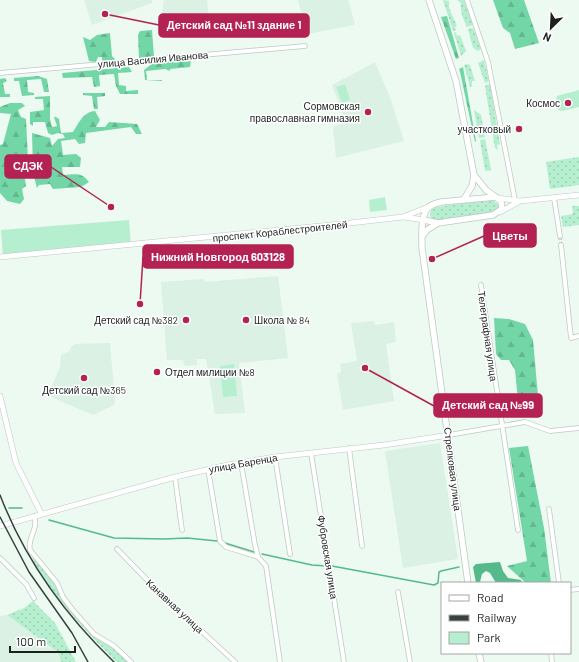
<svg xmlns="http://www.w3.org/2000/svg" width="579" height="662" viewBox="0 0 579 662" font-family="Barlow,sans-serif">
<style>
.built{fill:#dbf1e4}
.grass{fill:url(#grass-dots)}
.forest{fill:url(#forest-firs)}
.park{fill:#b5efcf}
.water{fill:#55b98a}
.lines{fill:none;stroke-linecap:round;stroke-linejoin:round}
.stream{stroke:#55b98a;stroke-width:1.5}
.minor-tunnel{stroke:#cdd9d2;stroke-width:4;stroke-dasharray:4 2;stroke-linecap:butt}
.minor-casing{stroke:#bdcac2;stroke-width:5.5}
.tertiary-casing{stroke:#bdcac2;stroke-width:6}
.secondary-casing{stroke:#bdcac2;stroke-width:7}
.minor{stroke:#fff;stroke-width:4}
.tertiary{stroke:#fff;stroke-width:5}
.secondary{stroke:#fff;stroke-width:5.5}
.rail{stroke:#3a403c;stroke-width:1.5}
.poi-dot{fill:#b32252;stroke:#fff;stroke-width:1.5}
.labels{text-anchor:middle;stroke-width:3;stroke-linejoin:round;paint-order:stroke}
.street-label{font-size:10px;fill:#1c211e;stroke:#fff}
.poi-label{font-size:10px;fill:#1c211e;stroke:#fff;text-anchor:end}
.leader{fill:none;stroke:#b32252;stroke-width:1.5}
.callout-dot{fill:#b32252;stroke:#fff;stroke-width:1.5}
.callout{fill:#b32252;stroke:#b32252;stroke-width:1.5}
.callout-label{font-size:11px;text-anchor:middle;font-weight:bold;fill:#fff}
</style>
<defs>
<pattern id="grass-dots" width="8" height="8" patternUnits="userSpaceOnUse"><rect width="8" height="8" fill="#b5efcf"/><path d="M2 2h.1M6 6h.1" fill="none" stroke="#9bcdb1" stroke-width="1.8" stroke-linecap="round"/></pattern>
<pattern id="forest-firs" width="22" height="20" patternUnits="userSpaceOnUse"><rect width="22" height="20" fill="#73d6a6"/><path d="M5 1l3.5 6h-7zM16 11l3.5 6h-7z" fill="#63b78e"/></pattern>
</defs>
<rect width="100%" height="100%" fill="#ecfaf2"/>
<g class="built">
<path d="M84,0H152V3L92,25Z"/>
<path d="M164,0H207L209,22L206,23V26L160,29Z"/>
<path d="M298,0H348L355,25L307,34Z"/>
<path d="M375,62L391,100L404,141L336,158L333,127L346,122L332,85Z"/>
<path d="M278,276L288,358L239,363L245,413L215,414L206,359H197V365L185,366L183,360H167L161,282L204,279L205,282Z"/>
<path d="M374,321L375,325L394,322L396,342L386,344L394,401L343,410L337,374L341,372L340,364L357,361L351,323Z"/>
<path d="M110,343L115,401L114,405L93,415L51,397L50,390L60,367L61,355L70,351L71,347L75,344Z"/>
<path d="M440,443L458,559L403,568L385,451Z"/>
<path d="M7,615L58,652L61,662H0V616Z"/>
</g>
<g class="grass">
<path d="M443,0L449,1V8L457,26L455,27L456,30L453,31Z"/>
<path d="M457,0H464L473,25L467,27C463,19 460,12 461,3Z"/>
<path d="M473,28L481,49L478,51L473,48L468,29Z"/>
<path d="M456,32L457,36L460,35L466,51L461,56L454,33Z"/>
<path d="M484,60L489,81L485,83L478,63Z"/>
<path d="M467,64L470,65L475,81H472V86L470,87L464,65Z"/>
<path d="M490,84L500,144L497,145L498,150L495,148L485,86Z"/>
<path d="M474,110L481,115L485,137L479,138Z"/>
<path d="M485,139L491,170L485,171L480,140Z"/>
<path d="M579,157V185L550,189L546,162Z"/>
<path d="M491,199L498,204V208L495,212L438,221L433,220L430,216L431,210L436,207Z"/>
<path d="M572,206H579V225L563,227L561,216L573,214Z"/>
<path d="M32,554L57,585L78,619L94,637L114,648L130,662H117C98,644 33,577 32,554Z"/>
<path d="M33,601L55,623L76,662H61L58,652L7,615L24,608Z"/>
</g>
<g class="forest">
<path d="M493,0H524L539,43L515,49L510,33L503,28Z"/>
<path d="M447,16L459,58L456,59L441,17Z"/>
<path d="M152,30L154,57L139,59L138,35L140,31Z"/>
<path d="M110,33L112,56L118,62H102V57H98L96,62L89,61L83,37L90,40L97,35Z"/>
<path d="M191,60L190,67L170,69V71L165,69L146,71L147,80H162V81L145,80L144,70L153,63Z"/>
<path d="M129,67L132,72L118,73L119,85L126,86V91L138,90V94H120L116,86L114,74L99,75L100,86L94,87L92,77L63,78L62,73Z"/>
<path d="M463,67L476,141L475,142L460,72L459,69Z"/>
<path d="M38,76L47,79L49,92H44L41,79L27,80L28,92L34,93V95L22,96L19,81H14V78Z"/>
<path d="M5,78L7,81L3,83L5,94H10V97H0V79Z"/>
<path d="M83,93H105V96L97,97L98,109H94L92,96L83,95Z"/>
<path d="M50,96V119L52,127L57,126L54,117H56L59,119L61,133L73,132C79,123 83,112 95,111L100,120L96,127H105L109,122L137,124L142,134H136L131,127L86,133L85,143L79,144L75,139L61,141L63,155L76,154L81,158L80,167H62L63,175C75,174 82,172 89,182L81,187L53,189L50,184L39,185L37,188L34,177L36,175L51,174L49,162L36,163L37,170H33L32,133L50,138L52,146L58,139L65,138L63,134L58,133L52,135L48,133L45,122H33V126L30,124V112L44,110L43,99H35V97Z"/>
<path d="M10,103H22L25,106L18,110L21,117L26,119L28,160L12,163L13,171L25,179L26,186L22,189L24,199L20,204L7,201L0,193V145L3,144L11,114L0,113V107Z"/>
<path d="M494,318L509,319L525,324L533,340L538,396L531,404L518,401L515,370L509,360H501L496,354Z"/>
<path d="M528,446L544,528L551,583H526L507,566L527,561L509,448Z"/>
</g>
<g class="park">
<path d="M345,84L350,100L342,103L336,87Z"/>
<path d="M579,90V107L563,111L558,110L556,99L557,96Z"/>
<path d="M385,197L387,210L370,212L369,200Z"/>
<path d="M129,220L131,245L3,257L1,230Z"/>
<path d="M234,364L237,396L223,397L220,366Z"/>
</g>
<path class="water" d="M500,562L503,571L508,578L521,580L522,583H496L490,573L486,571L482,574L480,582L476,583L473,567L476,564Z"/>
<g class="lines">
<g class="stream">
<path d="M9,508H22"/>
<path d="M49,520L114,538L164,539L187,538L217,541"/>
<path d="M225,543L254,552"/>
<path d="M262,554L312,565L326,566"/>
<path d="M332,566L434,585L438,583L439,572L441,571L459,567"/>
</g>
<path class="minor-tunnel" d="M560,236L561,245"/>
<g class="minor-casing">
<g id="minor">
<path d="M467,0L488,62L515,200"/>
<path d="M0,73L305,46"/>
<path d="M554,198L560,236"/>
<path d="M561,245L571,338L579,336"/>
<path d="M481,285L518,530"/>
<path d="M449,435L525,422L550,431L579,428"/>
<path d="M349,448L362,546"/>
<path d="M311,453L344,662"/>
<path d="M275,457L290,554"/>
<path d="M241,463L255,545L258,557L266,566L280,662"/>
<path d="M208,469L220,541L226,547L258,557"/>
<path d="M175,477L182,530"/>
<path d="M549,509L559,583"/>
<path d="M34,516C39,529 27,538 30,550L57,583L63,597L72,609L94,634L114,646L131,662"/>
<path d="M117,549L157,590L235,662"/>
<path d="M0,558L26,584L34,598"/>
<path d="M570,590L579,589"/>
<path d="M398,592L410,662"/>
<path d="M551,653L552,662"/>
</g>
</g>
<g class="tertiary-casing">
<g id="tertiary">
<path d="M498,198L519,201"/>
<path d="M500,212L520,201L579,195"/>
<path d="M404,217L424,220"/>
<path d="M0,257L341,224L403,217L428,207"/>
<path d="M0,396L16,463L41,513"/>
<path d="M0,526L175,477L228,465L275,457L384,445L449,435"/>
</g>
</g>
<g class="secondary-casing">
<g id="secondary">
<path d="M429,0L456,81L474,175L472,186L464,199"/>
<path d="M424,220L438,223L493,215L502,209L501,201L486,190L474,175"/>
<path d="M423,235L427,230L438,223"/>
<path d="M468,583L422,248C422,237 420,214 429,207C432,204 437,203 441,202L496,197"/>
<path d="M479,653L481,662"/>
</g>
</g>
<use href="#minor" class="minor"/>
<use href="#tertiary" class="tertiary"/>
<use href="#secondary" class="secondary"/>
<g class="rail">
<path d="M0,495C25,560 64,614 114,662"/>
<path d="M0,517L29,572L72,633L88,662"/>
</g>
</g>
<g class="poi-dot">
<circle cx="568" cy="103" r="4"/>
<circle cx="368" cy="112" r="4"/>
<circle cx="519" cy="129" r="4"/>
<circle cx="186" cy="320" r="4"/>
<circle cx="246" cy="320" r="4"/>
<circle cx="157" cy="372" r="4"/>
<circle cx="84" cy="378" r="4"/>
</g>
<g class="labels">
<g class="street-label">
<text transform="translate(153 59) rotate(-5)" y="4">улица Василия Иванова</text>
<text transform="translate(280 231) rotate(-6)" y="4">проспект Кораблестроителей</text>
<text transform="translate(488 336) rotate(82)" y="4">Телеграфная улица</text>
<text transform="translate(243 463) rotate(-10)" y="4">улица Баренца</text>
<text transform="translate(453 469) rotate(83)" y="4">Стрелковая улица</text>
<text transform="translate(328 557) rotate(81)" y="4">Фубровская улица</text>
<text transform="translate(175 606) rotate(43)" y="4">Канавная улица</text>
</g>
<g class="poi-label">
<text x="560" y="107">Космос</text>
<text x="360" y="110">Сормовская<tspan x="360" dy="12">православная гимназия</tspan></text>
<text x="511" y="133">участковый</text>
<text x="178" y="324">Детский сад №382</text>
<text x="254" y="324" text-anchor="start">Школа № 84</text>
<text x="165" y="376" text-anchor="start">Отдел милиции №8</text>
<text x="84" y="394" text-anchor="middle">Детский сад №365</text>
</g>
</g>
<path class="leader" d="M105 14L159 25M111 207L51 167M432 259L484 236M140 304L143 257M365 368L434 406"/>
<g class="callout-dot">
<circle cx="105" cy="14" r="4"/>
<circle cx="111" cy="207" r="4"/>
<circle cx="432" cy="259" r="4"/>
<circle cx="140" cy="304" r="4"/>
<circle cx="365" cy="368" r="4"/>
</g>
<g class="callout">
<rect x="159" y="14" width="150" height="23" rx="4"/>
<rect x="5" y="155" width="46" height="23" rx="4"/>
<rect x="484" y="224" width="52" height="23" rx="4"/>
<rect x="143" y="245" width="150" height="23" rx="4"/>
<rect x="434" y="394" width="108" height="23" rx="4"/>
</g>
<g class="callout-label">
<text x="234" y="29">Детский сад №11 здание 1</text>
<text x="28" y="170">СДЭК</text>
<text x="510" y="240">Цветы</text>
<text x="218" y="261">Нижний Новгород 603128</text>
<text x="488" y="409">Детский сад №99</text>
</g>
<rect x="441" y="582" width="130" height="72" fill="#ffffff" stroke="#a4a6a5"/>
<rect x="449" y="595" width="20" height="6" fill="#ffffff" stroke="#a4a6a5"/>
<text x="477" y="602" font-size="12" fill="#1c211e">Road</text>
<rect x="449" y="615" width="20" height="6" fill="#3a403c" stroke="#a4a6a5"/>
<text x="477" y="622" font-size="12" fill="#1c211e">Railway</text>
<rect x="449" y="632" width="20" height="12" fill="#b5efcf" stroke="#a4a6a5"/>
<text x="477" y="642" font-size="12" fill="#1c211e">Park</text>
<g transform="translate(551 28) rotate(204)" stroke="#ffffff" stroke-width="3" paint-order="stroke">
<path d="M0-3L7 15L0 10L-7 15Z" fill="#1c211e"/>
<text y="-6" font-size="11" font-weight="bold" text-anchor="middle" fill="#1c211e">N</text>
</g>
<path d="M10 646v6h65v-6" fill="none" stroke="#1c211e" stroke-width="2"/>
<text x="16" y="646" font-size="12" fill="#1c211e" stroke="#ffffff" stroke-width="3" paint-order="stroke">100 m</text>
</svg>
